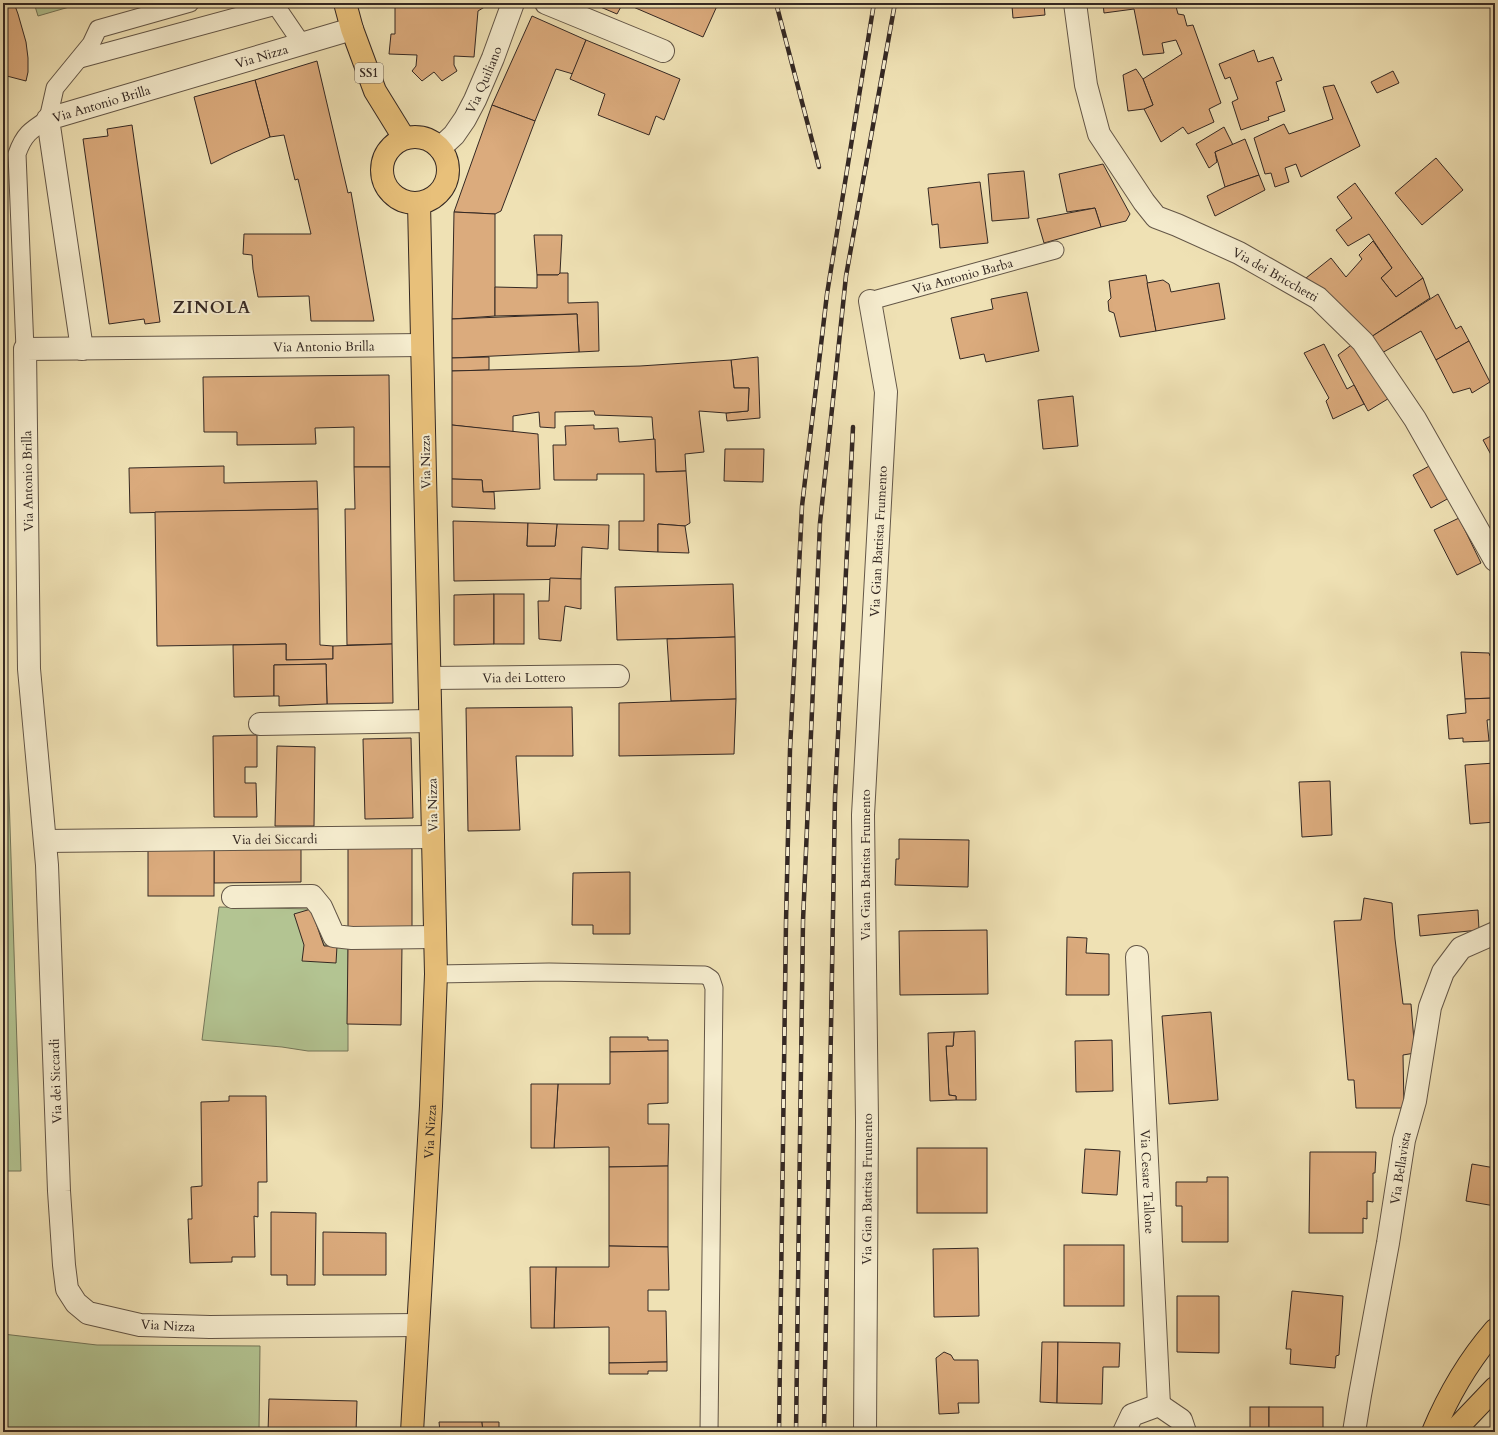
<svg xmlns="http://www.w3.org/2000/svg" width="1498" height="1435" viewBox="0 0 1498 1435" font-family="Cardo,serif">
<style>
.green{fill:#b3c492;stroke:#74765a}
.building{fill:#dbab7d;stroke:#342823}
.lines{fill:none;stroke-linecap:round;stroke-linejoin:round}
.service-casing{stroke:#635647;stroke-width:19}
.pedestrian-casing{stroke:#635647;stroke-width:24}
.minor-casing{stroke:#635647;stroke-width:24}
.tertiary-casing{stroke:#635647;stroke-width:24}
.primary-casing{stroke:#342823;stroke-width:24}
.motorway-casing{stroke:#342823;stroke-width:24}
.service{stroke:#f5ecce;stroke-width:17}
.pedestrian{stroke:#f5ecce;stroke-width:22}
.minor{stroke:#f5ecce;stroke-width:22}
.tertiary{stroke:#f5ecce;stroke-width:22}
.primary{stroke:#e8c07a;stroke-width:22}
.motorway{stroke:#e8c07a;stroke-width:22}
.rail-casing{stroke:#342823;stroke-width:4.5}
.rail{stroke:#f5ecce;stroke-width:3;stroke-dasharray:9;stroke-linecap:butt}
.labels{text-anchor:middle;stroke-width:4;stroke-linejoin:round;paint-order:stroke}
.shield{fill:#f5ecce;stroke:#6e6356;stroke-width:1}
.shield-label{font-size:12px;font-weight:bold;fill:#342823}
.street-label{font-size:13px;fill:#342823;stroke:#f5ecce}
.district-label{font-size:17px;font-weight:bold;letter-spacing:1px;fill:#342823;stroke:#f5ecce}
</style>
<rect width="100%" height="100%" fill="#efe1b4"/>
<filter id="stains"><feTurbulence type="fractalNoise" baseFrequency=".005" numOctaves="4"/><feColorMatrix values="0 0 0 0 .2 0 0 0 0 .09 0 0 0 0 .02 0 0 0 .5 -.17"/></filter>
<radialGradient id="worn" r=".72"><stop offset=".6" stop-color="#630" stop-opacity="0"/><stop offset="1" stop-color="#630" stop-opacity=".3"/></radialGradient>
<g class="green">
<path d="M34,3H83L38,16Z"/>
<path d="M3,700H6L21,1171H3Z"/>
<path d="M219,907L311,909L324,945L348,946V1051H308L282,1047L202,1040Z"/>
<path d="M3,1334L97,1345L260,1346L259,1432H3Z"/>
</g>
<g class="building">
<path d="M3,3H14L18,14L26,42L28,58V72L26,81L3,75Z"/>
<path d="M393,3H491L478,11L474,57L454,56V65L457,71L442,81L434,72L422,81L412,71L416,66L417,55L389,54L391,34H395V5Z"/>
<path d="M591,3H623L617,14Z"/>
<path d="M624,3H708L717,6L703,37Z"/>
<path d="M1011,3H1049V4L1012,6Z"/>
<path d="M1103,3H1175L1178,14L1184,15L1187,26L1193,25L1221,103L1209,109L1214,122L1188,134L1183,127L1161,142L1144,109L1153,105L1143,79L1182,54L1176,40L1162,43L1164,53L1143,55L1134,9L1104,13Z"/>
<path d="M1044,4L1045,15L1013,18L1012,6Z"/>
<path d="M532,16L586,40L573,74L556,69L535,121L492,105Z"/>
<path d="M586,40L680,79L664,120L656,116L649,135L598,115L605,94L570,79Z"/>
<path d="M1254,50L1258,62L1273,57L1282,80L1276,82L1285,111L1268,117L1269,120L1241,130L1232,102L1238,99L1230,77L1225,79L1219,64Z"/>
<path d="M317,61L348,193L351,192L374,321H311L309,296L258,297L253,269L252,255L243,254L244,234H311L298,179L295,180L284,135L270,137L255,80Z"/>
<path d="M1136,69L1143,79L1153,105L1144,109L1128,111L1123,75Z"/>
<path d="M1393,71L1399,83L1377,93L1371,82Z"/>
<path d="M255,80L270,137L233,153L211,164L194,97Z"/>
<path d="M1334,85L1360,146L1301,177L1296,164L1285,168L1289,182L1275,187L1271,173L1265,174L1254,138L1284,124L1289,134L1333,119L1323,87Z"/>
<path d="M492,105L535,121L501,211L495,214L454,212Z"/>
<path d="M132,125L160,322L145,324L144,319L109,324L83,139L108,136L107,129Z"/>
<path d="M1224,127L1233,145L1215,152L1217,162L1209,168L1196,144Z"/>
<path d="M1245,139L1259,175L1225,187L1215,152Z"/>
<path d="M1436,158L1463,190L1422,225L1395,193Z"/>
<path d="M1103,164L1130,214L1126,221L1101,227L1095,208L1067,212L1059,174Z"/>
<path d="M1024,171L1029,218L992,221L988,174Z"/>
<path d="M1259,175L1265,190L1215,216L1207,196L1225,187Z"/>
<path d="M980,182L988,243L940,248L938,224L932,225L928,188Z"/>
<path d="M1355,183L1423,278L1396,297L1381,278L1392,268L1369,234L1348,246L1336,230L1352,218L1337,197Z"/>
<path d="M1095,208L1101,227L1044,243L1037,219Z"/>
<path d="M454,212L495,214V316L452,319Z"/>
<path d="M534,235H562L560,273L558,275H537Z"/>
<path d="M1373,241L1392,268L1381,278L1396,297L1423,278L1430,298L1371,337L1331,295L1306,278L1331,258L1346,277L1362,259L1359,255Z"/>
<path d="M560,273H568V303L598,302L599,351L579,352L577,314L495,316V287L537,288V275H558Z"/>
<path d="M1146,275L1156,331L1120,337L1114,313L1109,311L1108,301L1111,298L1109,281Z"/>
<path d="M1163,280L1169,284L1171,292L1219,283L1225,319L1156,331L1147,283Z"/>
<path d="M1027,292L1039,351L986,362L984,354L960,359L951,318L993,309L991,299Z"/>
<path d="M1438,294L1456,329L1461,326L1469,341L1436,360L1421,331L1380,354L1371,337Z"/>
<path d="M577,314L579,352L452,358V319Z"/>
<path d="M1469,341L1490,382L1472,393L1470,388L1453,393L1436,360Z"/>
<path d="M1354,343L1391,397L1368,411L1338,355Z"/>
<path d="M1324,344L1347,389L1354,385L1364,404L1333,419L1326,401L1329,398L1304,353Z"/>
<path d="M489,357V370L452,371V358Z"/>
<path d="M758,357L760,418L727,421L726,413L748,411L749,388H734L731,360Z"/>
<path d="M731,360L734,388H749L748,411L726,413L699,411L704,452L685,454L686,471L656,472L652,417L595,415L594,411L555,412V428L540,427L539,412L513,416V432L452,425V371L640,366Z"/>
<path d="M389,375L390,467H354V427L315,428L316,444L237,445V432H204L203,377Z"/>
<path d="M1073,396L1078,446L1043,449L1038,400Z"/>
<path d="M452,425L538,434L540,489L483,492L482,480L452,479Z"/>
<path d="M594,425V429L618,428L619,442L655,439L656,472L686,471L690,523L685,526L658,524V552L619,550V521H644V474H597V480H554L553,445H566L565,426Z"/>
<path d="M1495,434V462L1483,440Z"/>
<path d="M725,449H764L763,482L724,481Z"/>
<path d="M1431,465L1449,498L1431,508L1413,475Z"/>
<path d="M224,466V483L317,481L318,509L130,513L129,468Z"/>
<path d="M354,467H390L392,644L347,645L345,509H355Z"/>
<path d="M452,479L482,480L483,492H494L495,509L452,507Z"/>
<path d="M318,509L320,645L333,646V659L286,660V644L157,646L155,512Z"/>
<path d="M1459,518L1481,563L1457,575L1434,530Z"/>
<path d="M453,521L528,523L527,546H555L557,524L609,525L608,549L582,547L581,579L454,581Z"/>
<path d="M528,523L557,524L555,546H527Z"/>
<path d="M658,524L685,526L689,553L658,552Z"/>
<path d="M550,578L581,579V609L565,606L561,641L539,639L538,601H549Z"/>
<path d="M733,584L735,637L617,640L615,587Z"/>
<path d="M494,594V644L454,645V595Z"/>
<rect x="494" y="594" width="30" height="50"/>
<path d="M735,637L736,699L671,701L667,639Z"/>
<path d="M286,644V660L333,659V646L392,644L393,703L327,704L326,664L274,665V696L234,697L233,645Z"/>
<path d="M1461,652L1489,653L1490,656L1495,655V698L1465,699Z"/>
<path d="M326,664L327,704L279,706V696H274V665Z"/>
<path d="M1495,698V719L1487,720L1489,741L1463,742V738L1449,739L1447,715L1466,713L1465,699Z"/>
<path d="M736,699L734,754L619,756V703Z"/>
<path d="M572,707L573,756H516L520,830L468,831L466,708Z"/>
<path d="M257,735V767H245V783H256L257,817H214L213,736Z"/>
<path d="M411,738L413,818L365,819L363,739Z"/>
<path d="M277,746L315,747L314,826H275Z"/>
<path d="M1495,763V822L1470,824L1465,765Z"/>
<path d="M1330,781L1332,835L1302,837L1299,782Z"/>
<path d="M899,839L969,840L968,887L895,885L896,859H899Z"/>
<path d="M412,845V929H348V846Z"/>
<path d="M301,847V882L214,883V848Z"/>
<rect x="148" y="848" width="66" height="48"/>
<path d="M630,872V934H593V925H572L573,873Z"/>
<path d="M1364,898L1392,903L1395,939L1403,1004H1411L1415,1053L1403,1055L1404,1108H1356L1354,1080H1348L1334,921L1361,920Z"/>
<path d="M311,909L324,946H337L336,963L302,961L304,945L294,914Z"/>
<path d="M1478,910L1479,930L1420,936L1418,915Z"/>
<path d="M987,930L988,994L900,995L899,931Z"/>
<path d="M1067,937L1087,938L1086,953L1109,954V995H1066Z"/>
<path d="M348,946H402L401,1025L347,1024Z"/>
<path d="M1211,1012L1218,1100L1169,1104L1162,1016Z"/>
<path d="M975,1031L976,1100H956V1096L949,1095L946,1046H953L954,1032Z"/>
<path d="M954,1032L953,1046H946L949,1095L956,1096V1100L930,1101L928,1033Z"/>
<path d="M610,1037H648V1040H668V1051L610,1052Z"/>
<path d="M1112,1040L1113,1091L1076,1092L1075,1041Z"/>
<path d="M668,1051V1103L648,1104V1124H669L668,1166L609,1167V1147L554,1148L558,1084H610V1052Z"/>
<path d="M531,1084H558L554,1148H531Z"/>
<path d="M229,1096H266L267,1182H258V1217L254,1216L255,1257H232V1262L190,1263L188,1219H192L191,1187L202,1186L201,1102L229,1101Z"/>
<rect x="917" y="1148" width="70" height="65"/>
<path d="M1085,1149L1120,1151L1117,1195L1082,1193Z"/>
<path d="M1310,1152H1376L1375,1173H1373V1202L1367,1201V1219L1363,1218V1233H1309Z"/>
<path d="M1472,1164L1495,1168V1206L1466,1201Z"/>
<path d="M668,1166V1247L609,1246V1167Z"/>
<path d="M1207,1177H1228V1242H1182V1206H1176V1182H1207Z"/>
<path d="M271,1212L316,1213L315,1285H287V1275H271Z"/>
<path d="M323,1232L386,1233V1275H323Z"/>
<rect x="1064" y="1245" width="60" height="61"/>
<path d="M609,1246L668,1247L669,1290H648V1311H666L667,1362L609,1363V1327L554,1328L556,1267H609Z"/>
<path d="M978,1248L979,1316L934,1317L933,1249Z"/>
<path d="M530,1267H556L554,1328H531Z"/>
<path d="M1292,1291L1343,1296L1339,1355L1336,1356L1335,1368L1290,1364L1291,1349H1286Z"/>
<path d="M1177,1296H1219V1353L1177,1352Z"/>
<path d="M1042,1342H1058L1057,1403L1040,1402Z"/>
<path d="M1058,1342L1120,1343L1119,1367H1103L1102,1404L1057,1403Z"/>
<path d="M944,1352L951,1355L954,1360H978L979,1403H958L959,1413L939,1414L936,1358Z"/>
<path d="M667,1362V1371H648V1374H609V1363Z"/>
<path d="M269,1399L357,1401L356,1432H268Z"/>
<rect x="1250" y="1407" width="19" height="25"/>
<rect x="1269" y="1407" width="54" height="25"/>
<path d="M439,1422H482L483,1432H440Z"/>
<path d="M482,1422H499V1432H483Z"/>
</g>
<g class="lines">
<g class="service-casing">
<g id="service">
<path d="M274,3L302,44"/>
<path d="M80,59L276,6"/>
<path id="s1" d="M870,301L1055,250"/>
<path d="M25,349L17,154C24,134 31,130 48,119L55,88L91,44L98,29L190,3"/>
<path d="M436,974L549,972L705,975L711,979L714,988L709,1432"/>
</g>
</g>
<g class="pedestrian-casing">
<g id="pedestrian">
<path id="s2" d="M45,841L433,837"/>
</g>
</g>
<g class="minor-casing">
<g id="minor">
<path d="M546,3L663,51"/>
<path id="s3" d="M1075,3L1086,85L1099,134L1144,202L1156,217L1177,225L1239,253L1318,298L1363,342L1415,419L1495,560"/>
<path id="s4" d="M82,349L48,119L352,29"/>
<path id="s5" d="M430,678L618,676"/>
<path d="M260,724L430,721"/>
<path d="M233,897L312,896L321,907L334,936L352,938L435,937"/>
<path id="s6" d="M1137,957L1159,1405"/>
<path id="s7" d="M418,1325L210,1327L140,1325L88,1313L76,1303L67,1289L64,1265L59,1191L47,865L29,669L25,349L422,345"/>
<path id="s8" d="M865,1432L867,1121L863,815L886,392L870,301"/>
<path d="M1124,1432L1132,1415L1159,1405L1181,1420L1185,1432"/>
<path id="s9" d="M1354,1432L1360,1395L1388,1243L1404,1140L1415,1101L1430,1007L1443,972L1461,948L1495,933"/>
</g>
</g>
<g class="tertiary-casing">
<g id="tertiary">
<path id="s10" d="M440,148L454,135L465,119L475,100L493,58L513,3"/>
</g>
</g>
<g class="primary-casing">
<g id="primary">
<path d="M345,3L352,29L375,91L404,138"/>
<circle cx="415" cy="170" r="33"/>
<path id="s11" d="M412,1432L431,1106L436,974L419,203"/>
</g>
</g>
<g class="motorway-casing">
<g id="motorway">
<path d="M1433,1432C1448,1396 1469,1360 1495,1330"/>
<path d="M1453,1432L1495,1388"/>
</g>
</g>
<use href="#service" class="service"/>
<use href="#pedestrian" class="pedestrian"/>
<use href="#minor" class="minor"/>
<use href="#tertiary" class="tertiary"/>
<use href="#primary" class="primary"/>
<use href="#motorway" class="motorway"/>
<g class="rail-casing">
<g id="rail">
<path d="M776,3L819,167"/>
<path d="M779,1432L786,922L790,750L802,506L827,294L874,3"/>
<path d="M796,1432L803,921L820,523L846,276L895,3"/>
<path d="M824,1432L835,797L853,427"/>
</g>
</g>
<use href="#rail" class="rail"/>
</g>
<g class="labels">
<rect class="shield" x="355" y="63" width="28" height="20" rx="3"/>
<g class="shield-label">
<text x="369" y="77">SS1</text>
</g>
<g class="street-label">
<text dy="5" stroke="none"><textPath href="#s4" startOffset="455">Via Nizza</textPath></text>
<text dy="5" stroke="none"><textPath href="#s10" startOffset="82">Via Quiliano</textPath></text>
<text dy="5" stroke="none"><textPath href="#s4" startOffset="288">Via Antonio Brilla</textPath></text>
<text dy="5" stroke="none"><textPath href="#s1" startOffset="96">Via Antonio Barba</textPath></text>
<text dy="5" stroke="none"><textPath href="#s3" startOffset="367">Via dei Bricchetti</textPath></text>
<text dy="5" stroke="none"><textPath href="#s7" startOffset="1604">Via Antonio Brilla</textPath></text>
<text transform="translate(425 462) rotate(-91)" y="5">Via Nizza</text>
<text transform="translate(27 481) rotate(-91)" y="5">Via Antonio Brilla</text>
<text dy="5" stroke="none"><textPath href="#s8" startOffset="891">Via Gian Battista Frumento</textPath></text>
<text dy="5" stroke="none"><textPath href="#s5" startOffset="94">Via dei Lottero</textPath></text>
<text transform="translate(432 805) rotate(-91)" y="5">Via Nizza</text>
<text dy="5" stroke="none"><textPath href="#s2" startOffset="230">Via dei Siccardi</textPath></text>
<text transform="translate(865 865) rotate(-90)" y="5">Via Gian Battista Frumento</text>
<text transform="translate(55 1081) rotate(-92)" y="5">Via dei Siccardi</text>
<text dy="5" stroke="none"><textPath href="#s11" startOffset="301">Via Nizza</textPath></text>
<text dy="5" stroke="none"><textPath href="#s9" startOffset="268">Via Bellavista</textPath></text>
<text dy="5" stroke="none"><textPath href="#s6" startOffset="225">Via Cesare Tallone</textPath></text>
<text dy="5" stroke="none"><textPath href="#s8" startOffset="243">Via Gian Battista Frumento</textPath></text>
<text transform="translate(168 1325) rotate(3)" y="5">Via Nizza</text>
</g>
<g class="district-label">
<text x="212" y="313">ZINOLA</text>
</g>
</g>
<rect width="1498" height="1435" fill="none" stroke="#efe1b4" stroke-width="16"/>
<rect x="4" y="4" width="1490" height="1427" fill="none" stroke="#342823" stroke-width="2"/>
<rect x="8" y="8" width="1482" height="1419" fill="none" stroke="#342823"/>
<rect width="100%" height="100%" filter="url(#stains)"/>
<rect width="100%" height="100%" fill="url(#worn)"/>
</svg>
